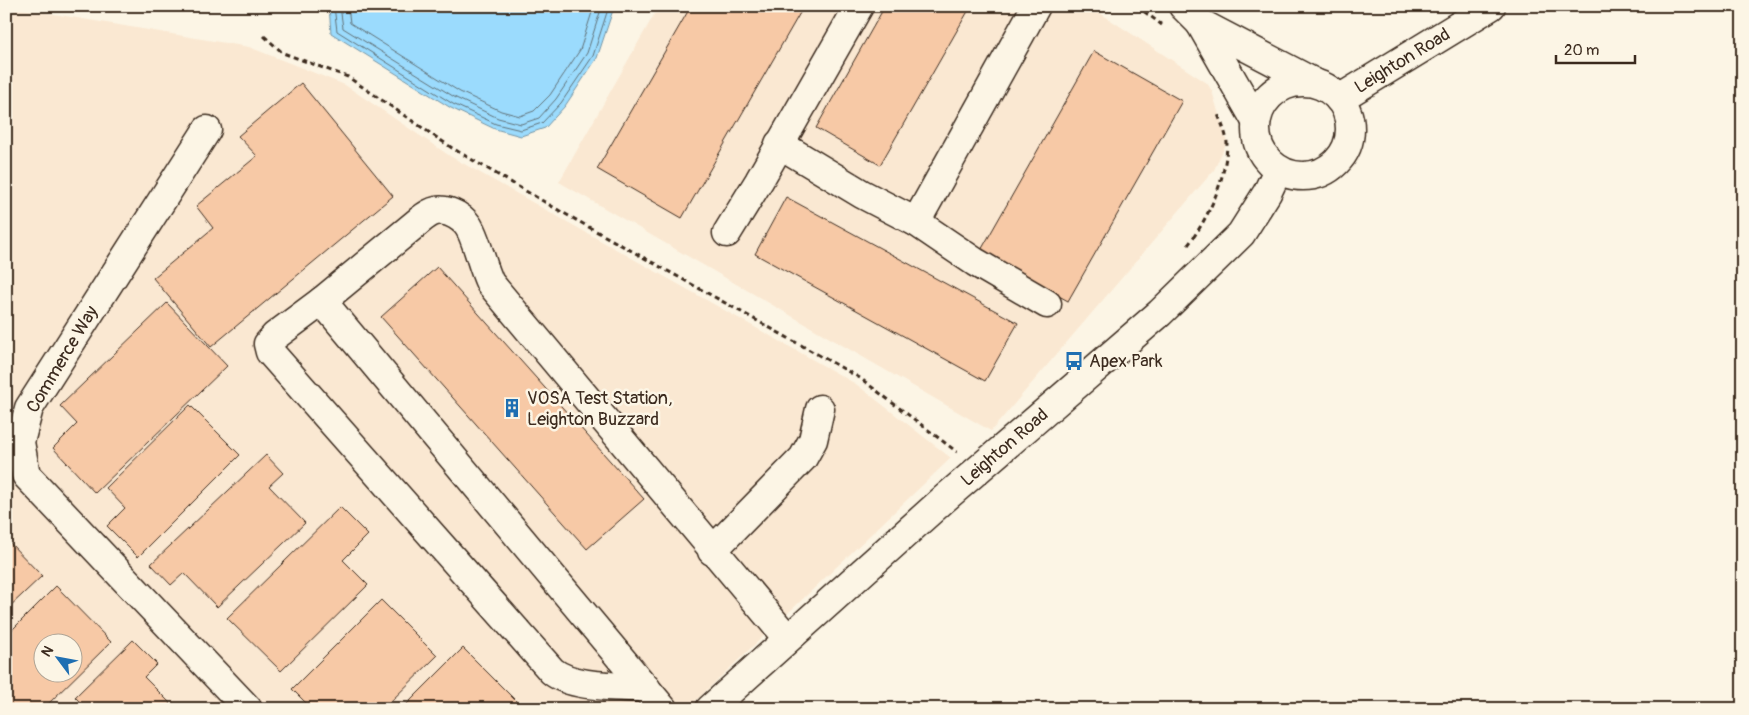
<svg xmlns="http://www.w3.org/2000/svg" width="1749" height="715" viewBox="0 0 1749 715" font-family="Pangolin,sans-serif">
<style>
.built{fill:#fae8d2;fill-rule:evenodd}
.water{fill:#9bdbfd;stroke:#7594a4}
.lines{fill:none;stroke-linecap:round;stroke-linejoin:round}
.shore{stroke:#617177;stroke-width:1}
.building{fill:#f7c9a6;stroke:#3b2a1e;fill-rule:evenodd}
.minor-casing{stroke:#3b2a1e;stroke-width:31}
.path{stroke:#3b2a1e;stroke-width:3;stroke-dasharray:5 4;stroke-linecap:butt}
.minor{stroke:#fcf5e5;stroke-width:28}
.labels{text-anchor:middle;stroke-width:5;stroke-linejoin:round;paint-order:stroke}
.street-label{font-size:18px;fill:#3b2a1e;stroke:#fcf5e5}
.poi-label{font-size:18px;fill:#3b2a1e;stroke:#fcf5e5;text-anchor:start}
</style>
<rect width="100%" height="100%" fill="#fcf5e5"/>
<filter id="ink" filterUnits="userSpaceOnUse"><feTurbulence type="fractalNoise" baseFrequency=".02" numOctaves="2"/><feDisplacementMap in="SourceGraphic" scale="10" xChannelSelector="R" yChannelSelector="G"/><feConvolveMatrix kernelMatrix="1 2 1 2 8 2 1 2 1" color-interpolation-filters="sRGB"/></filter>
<g filter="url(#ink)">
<g class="built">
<path d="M6,6L249,47L345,85L450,156L856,384L951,458L687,709H6ZM42,642H72V672H42Z"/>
<path d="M659,6H1089L1207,83L1212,91L1227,142L1214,170L991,431L559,182Z"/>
</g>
<path class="water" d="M329,6H613L614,7L597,58L565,106L545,128L521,136L495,129L451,108L331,33Z"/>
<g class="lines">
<g class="shore">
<path d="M334,6L337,31L453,104L496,124L521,130L542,123L561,103L593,56L609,6"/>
<path d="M340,6L343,28L456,98L498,118L521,124L539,118L556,99L587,53L602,6"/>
<path d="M348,6L350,23L460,92L501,111L520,116L534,111L550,95L580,50L594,6"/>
</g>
</g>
<g class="building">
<path d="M691,6H804L682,218L597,169Z"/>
<path d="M885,6H971L880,165L816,128Z"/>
<path d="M1094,51L1182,101L1068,301L980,252Z"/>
<path d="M301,83L393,196L211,347L153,278L213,228L196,206L257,156L238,136Z"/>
<path d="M786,197L1018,323L985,381L755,254Z"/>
<path d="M437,267L644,499L587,549L381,317Z"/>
<path d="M167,303L227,366L95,493L53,448L77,424L60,406Z"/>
<path d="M190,405L240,455L138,557L107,526L125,508L106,488Z"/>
<path d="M266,455L283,473L269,486L305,523L217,607L184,573L171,585L151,564Z"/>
<path d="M340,507L368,535L343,560L368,585L281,671L227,618Z"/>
<path d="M6,539L42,576L6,610Z"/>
<path d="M56,586L111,642L43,709H6V636ZM42,642H72V672H42Z"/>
<path d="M381,600L437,656L383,709H312L292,689Z"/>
<path d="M133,640L157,664L144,677L170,703L164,709H87L75,697Z"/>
<path d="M463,648L524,709H402Z"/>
</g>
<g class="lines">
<g class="minor-casing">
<g id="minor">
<path d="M1183,6L1200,23L1313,82"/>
<path d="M1200,23L1256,121"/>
<circle cx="1303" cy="129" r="47"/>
<path id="s1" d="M1339,99L1491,6"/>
<path d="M207,130L29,408L20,442L26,475L248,709"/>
<path d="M779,144L862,194L916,222L975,262L1047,304"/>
<path d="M916,222L1036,6"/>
<path d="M727,233L759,181L859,6"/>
<path d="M322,301L663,709"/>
<path d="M712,551L803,458L813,440L820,409"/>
<path d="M646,688C619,686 572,688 552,671L270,352L268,344L275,336L322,301L419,221C424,217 430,212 436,211C449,208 466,219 471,231C479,248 482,266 490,283L787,638"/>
<path id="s2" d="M710,709L944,499L1160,313L1241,234L1267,193L1278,170"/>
</g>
</g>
<g class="path">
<path d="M1137,6L1162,25"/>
<path d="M264,36L283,53L348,77L452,148L560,211L860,378L957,452"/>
<path d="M1188,245C1209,217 1226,179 1227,144C1227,134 1221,123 1218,114"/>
</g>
<use href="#minor" class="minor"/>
</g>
</g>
<defs>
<g id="bus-bare" transform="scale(1.5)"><path d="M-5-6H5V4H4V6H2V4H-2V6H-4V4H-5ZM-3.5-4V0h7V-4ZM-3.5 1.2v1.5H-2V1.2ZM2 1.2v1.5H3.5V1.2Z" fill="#1f6fb2" stroke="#fcf5e5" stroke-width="2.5" paint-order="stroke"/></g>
<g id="building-bare" transform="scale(1.5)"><path d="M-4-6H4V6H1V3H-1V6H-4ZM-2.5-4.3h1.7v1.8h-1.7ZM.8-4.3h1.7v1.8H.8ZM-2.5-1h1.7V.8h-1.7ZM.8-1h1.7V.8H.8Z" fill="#1f6fb2" stroke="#fcf5e5" stroke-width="2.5" paint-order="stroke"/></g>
</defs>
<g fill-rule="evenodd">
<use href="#bus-bare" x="1074" y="361"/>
<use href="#building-bare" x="512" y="408"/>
</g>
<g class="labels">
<g class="street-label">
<text dy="6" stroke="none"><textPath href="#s1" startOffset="74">Leighton Road</textPath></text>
<text transform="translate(62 359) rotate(-59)" y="6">Commerce Way</text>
<text dy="6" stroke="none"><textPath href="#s2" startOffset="394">Leighton Road</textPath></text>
</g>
<g class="poi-label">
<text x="1089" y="367">Apex Park</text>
<text x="527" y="404">VOSA Test Station,<tspan x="527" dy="21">Leighton Buzzard</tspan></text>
</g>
</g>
<rect width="1749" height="715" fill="none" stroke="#fcf5e5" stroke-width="25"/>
<rect x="12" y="12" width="1724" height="690" fill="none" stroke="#3b2a1e" stroke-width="2" filter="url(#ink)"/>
<g transform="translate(58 658) rotate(302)"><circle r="24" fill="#fcf5e5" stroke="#afa495"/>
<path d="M0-4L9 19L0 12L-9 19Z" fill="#1f6fb2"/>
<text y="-8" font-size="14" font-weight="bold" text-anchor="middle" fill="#3b2a1e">N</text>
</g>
<path d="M1556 55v8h79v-8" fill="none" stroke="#3b2a1e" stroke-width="2.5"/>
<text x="1564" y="55" font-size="15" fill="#3b2a1e" stroke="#fcf5e5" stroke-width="4" paint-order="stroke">20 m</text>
</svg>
